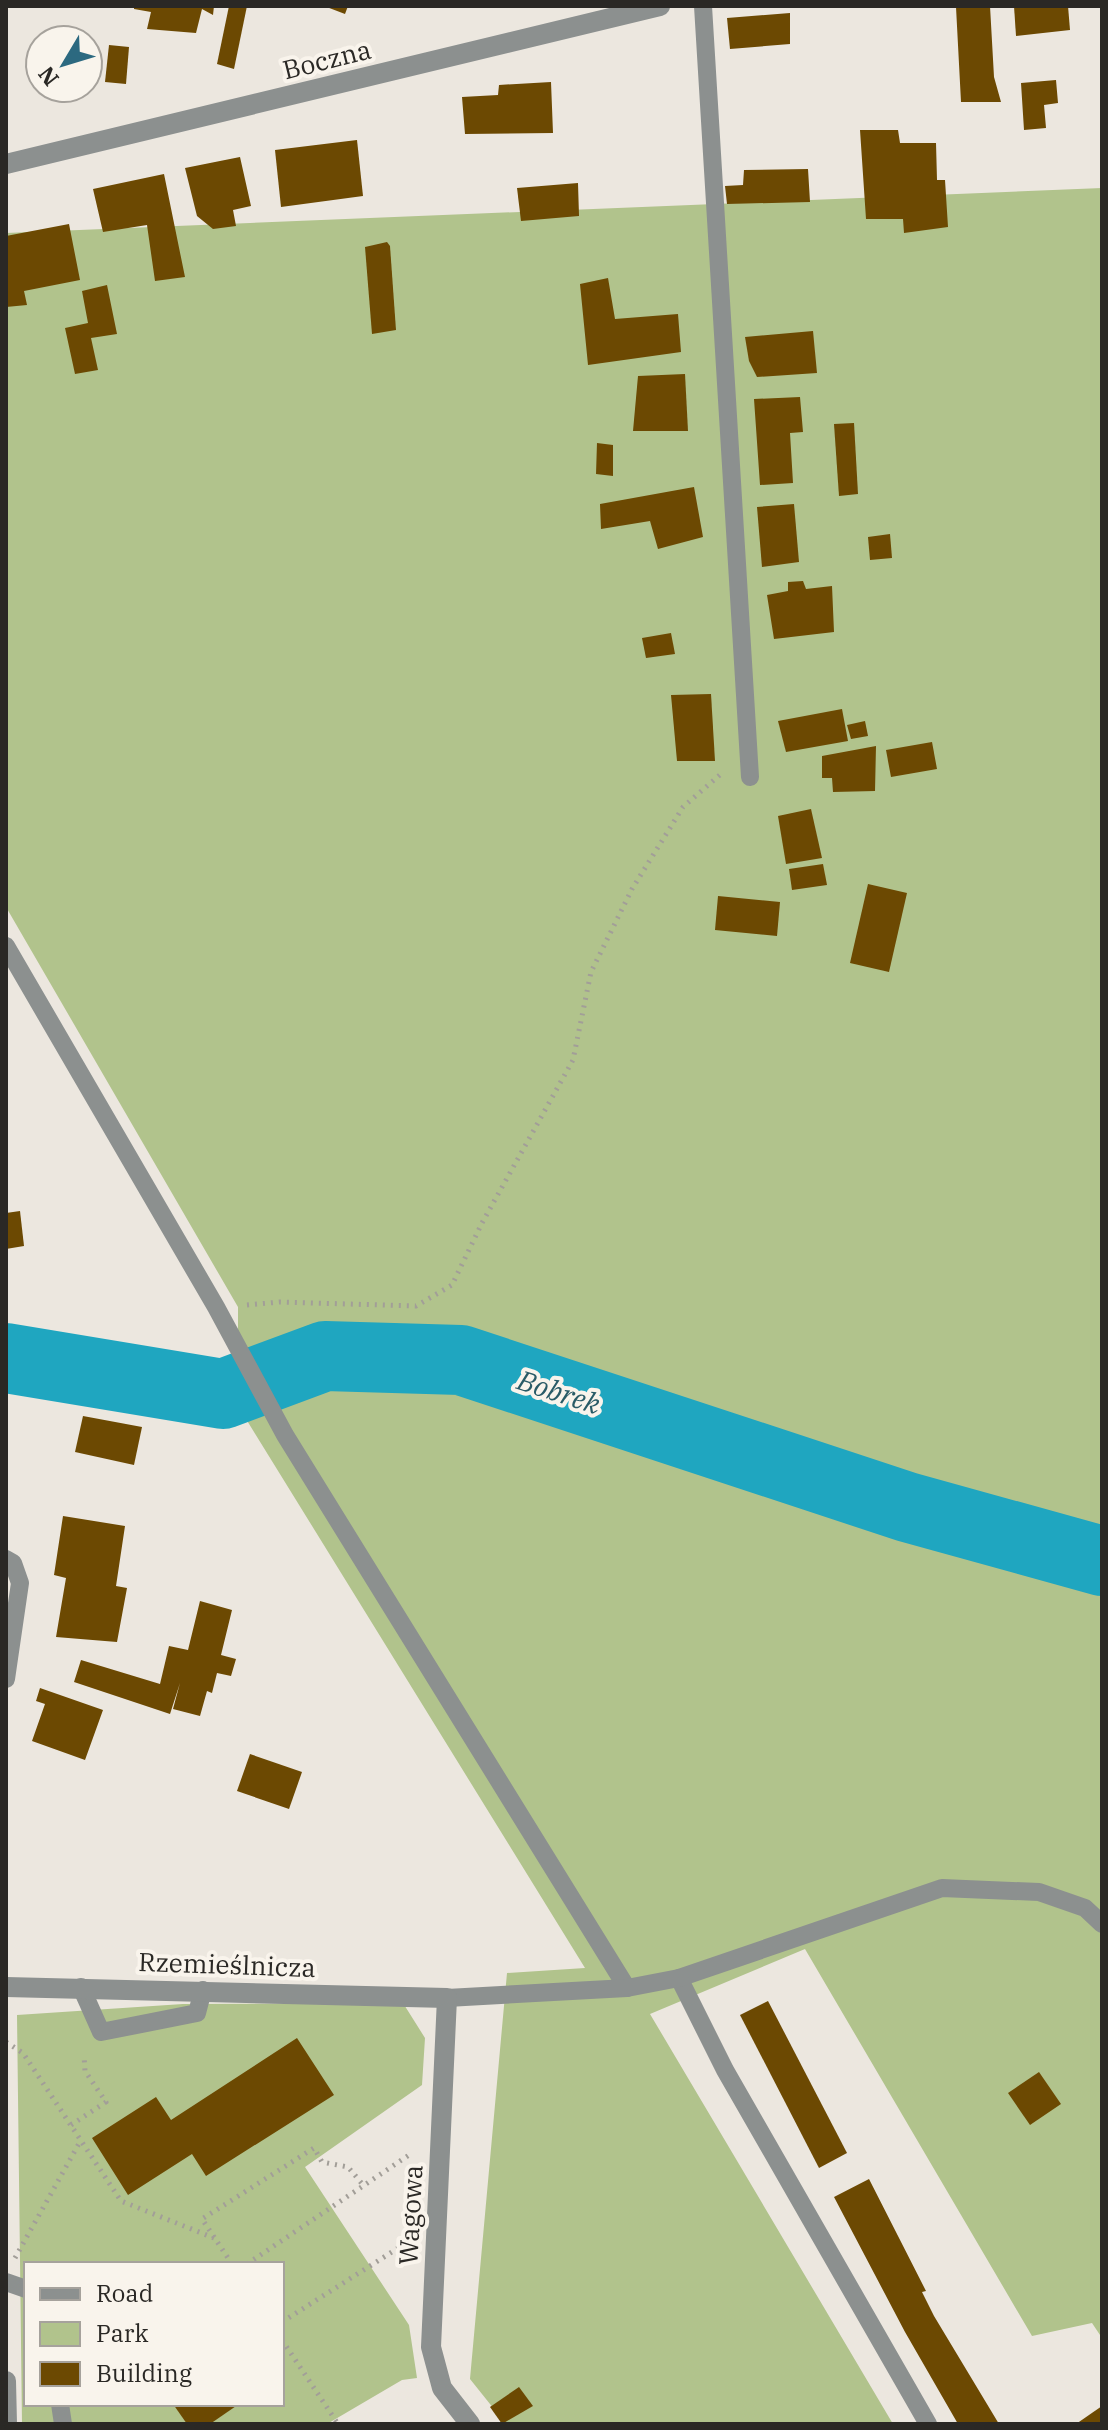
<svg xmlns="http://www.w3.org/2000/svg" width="1108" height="2430" viewBox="0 0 1108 2430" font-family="'IBM Plex Serif',serif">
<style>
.green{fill:#b1c38c;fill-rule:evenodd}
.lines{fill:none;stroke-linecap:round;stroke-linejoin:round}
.river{stroke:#1fa6c0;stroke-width:70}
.building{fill:#6c4902}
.path{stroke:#a29e98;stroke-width:5;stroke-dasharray:2 6;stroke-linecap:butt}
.lane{stroke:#8c908f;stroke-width:18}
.street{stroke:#8c908f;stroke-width:20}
.labels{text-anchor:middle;stroke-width:8;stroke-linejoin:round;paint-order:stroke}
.street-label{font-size:26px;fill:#2a2825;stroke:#f9f4ec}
.water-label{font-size:28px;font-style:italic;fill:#295b67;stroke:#f9f4ec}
</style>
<rect width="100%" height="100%" fill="#ece7df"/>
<g class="green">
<path d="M1102,188V2338L1092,2323L1032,2336L805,1949L650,2014L893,2424H506L470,2379L507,1973L585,1968L238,1406V1307L6,907V233Z"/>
<path d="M403,2003L425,2038L422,2085L305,2167L409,2325L417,2378L402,2380L327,2424H22L17,2015L183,2004ZM26,2264H282V2404H26Z"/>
</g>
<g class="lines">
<path class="river" d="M6,1358L223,1394L325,1356L461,1360L907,1507L1102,1561"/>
</g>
<g class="building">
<path d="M134,6H214L213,15L202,9L196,33L147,29L151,12L134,9Z"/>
<path d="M229,6H247L234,69L217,64Z"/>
<path d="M324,6H348L345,14Z"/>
<path d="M990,6L994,77L1001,102H961L956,7Z"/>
<path d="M1014,6H1068L1070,30L1016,36Z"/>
<path d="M790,13V44L730,49L727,18Z"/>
<path d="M109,45L129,47L126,84L105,82Z"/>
<path d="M1056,80L1058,103L1044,105L1046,128L1024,130L1021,83Z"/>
<path d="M551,82L553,133L465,134L462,97L498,95L499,85Z"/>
<path d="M860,130H898L900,143H936L937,180H945L948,227L904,233L903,219H866Z"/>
<path d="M357,140L363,196L281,207L275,150Z"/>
<path d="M240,157L251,206L233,210L236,226L213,229L197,216L185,168Z"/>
<path d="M808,169L810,202L727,204L725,186L743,185L744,170Z"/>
<path d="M164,174L185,277L155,281L147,225L103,232L93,189Z"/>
<path d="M578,183L579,216L521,221L517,188Z"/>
<path d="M69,224L80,280L24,291L27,305L6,307V236Z"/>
<path d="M387,242L390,246L396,330L372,334L365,247Z"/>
<path d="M608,278L615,319L678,314L681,352L588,365L580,284Z"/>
<path d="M107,285L117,334L91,338L98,370L75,374L65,328L88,323L82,291Z"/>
<path d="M813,331L817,373L757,377L749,361L745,337Z"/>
<path d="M685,374L688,431H633L638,376Z"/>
<path d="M800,397L803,432L790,433L793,483L760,485L754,399Z"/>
<path d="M854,423L858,494L839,496L834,424Z"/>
<path d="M597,443L613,445V476L596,474Z"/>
<path d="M694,487L703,537L658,549L650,521L601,529L600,504Z"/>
<path d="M794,504L799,562L762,567L757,507Z"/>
<path d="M890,534L892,558L870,560L868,537Z"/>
<path d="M803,581L806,589L832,586L834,632L774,639L767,595L788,591V582Z"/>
<path d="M671,633L675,654L646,658L642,638Z"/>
<path d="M711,694L715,761H677L671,695Z"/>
<path d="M842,709L848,741L786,752L778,721Z"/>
<path d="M865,721L868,736L851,739L847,725Z"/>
<path d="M932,742L937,769L891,777L886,750Z"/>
<path d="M876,746L875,791L833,792L832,778H822V756Z"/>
<path d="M811,809L822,858L786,864L778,816Z"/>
<path d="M823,864L827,885L792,890L789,869Z"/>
<path d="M868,884L907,893L889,972L850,963Z"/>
<path d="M718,896L780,902L777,936L715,930Z"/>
<path d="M20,1211L24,1246L6,1249V1213Z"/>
<path d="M83,1416L142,1427L134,1465L75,1452Z"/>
<path d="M63,1516L125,1526L116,1586L127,1588L117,1642L56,1637L66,1578L54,1575Z"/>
<path d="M200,1601L232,1610L221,1655L236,1659L231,1676L217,1673L212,1693L207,1691L200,1716L173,1709L180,1683L170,1714L74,1682L81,1660L160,1684L169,1646L188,1650Z"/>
<path d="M40,1688L103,1710L85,1760L32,1741L45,1704L36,1701Z"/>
<path d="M250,1754L302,1772L289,1809L237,1791Z"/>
<path d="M768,2001L847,2153L819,2168L740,2015Z"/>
<path d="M297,2038L334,2095L206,2176L192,2154L128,2195L92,2138L156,2097L171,2120Z"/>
<path d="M1039,2072L1061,2104L1030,2125L1008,2093Z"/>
<path d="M869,2179L926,2291L922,2292L934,2316L999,2424H958L905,2332L834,2197Z"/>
<path d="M519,2387L533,2406L502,2424L490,2407Z"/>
<path d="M173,2404H239L210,2424H187Z"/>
<path d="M1102,2406V2424H1076Z"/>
</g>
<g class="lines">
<g class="path">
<path d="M247,1305L280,1302L416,1306L452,1285L482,1223L573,1060L591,972L632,889L683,807L722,773"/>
<path d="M6,2042L23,2053L121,2201L214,2238"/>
<path d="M71,2125L106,2102L85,2071L84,2055"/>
<path d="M15,2258L81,2140"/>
<path d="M232,2264L202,2219L314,2148L322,2162L348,2167L364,2186"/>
<path d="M247,2264L412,2153"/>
<path d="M282,2322L406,2243"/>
<path d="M282,2340L338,2424"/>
</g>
<g class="lane">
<path d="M703,6L750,777"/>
<path d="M6,946L216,1307L285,1435L627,1988"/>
<path d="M6,1559L13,1563L20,1583L6,1679"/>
<path d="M679,1978L725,2070L928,2424"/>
<path d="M81,1987L101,2032L197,2013L203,1990"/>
<path d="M447,1998L627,1988L679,1978L942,1888L1039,1892L1085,1908L1102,1924"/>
<path d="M6,2282L26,2289"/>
<path d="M60,2404L63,2424"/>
</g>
<g class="street">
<path d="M6,164L660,6"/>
<path d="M6,1987L447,1998L431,2347L442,2388L470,2424"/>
<path d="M6,2381L7,2424"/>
</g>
</g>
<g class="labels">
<g class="street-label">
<text transform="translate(327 60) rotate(-14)" y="9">Boczna</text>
<text transform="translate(227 1965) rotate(2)" y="9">Rzemieślnicza</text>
<text transform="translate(411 2215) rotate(-87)" y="9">Wagowa</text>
</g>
<g class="water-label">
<text transform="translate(559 1392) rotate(18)" y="10">Bobrek</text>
</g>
</g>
<rect width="1108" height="2430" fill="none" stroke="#2a2825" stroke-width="16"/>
<rect x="24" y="2262" width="260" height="144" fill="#f9f4ec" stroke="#a6a29c" stroke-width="2"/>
<rect x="40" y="2288" width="40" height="12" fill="#8c908f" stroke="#a6a29c" stroke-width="2"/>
<text x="96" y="2302" font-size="24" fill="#2a2825">Road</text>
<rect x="40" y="2322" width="40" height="24" fill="#b1c38c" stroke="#a6a29c" stroke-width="2"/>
<text x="96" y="2342" font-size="24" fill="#2a2825">Park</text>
<rect x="40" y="2362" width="40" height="24" fill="#6c4902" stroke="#a6a29c" stroke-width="2"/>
<text x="96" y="2382" font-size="24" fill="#2a2825">Building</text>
<g transform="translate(64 64) rotate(232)"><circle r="38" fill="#f9f4ec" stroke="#a6a29c" stroke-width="2"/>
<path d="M0-6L14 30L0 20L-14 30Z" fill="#2c6980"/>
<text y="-12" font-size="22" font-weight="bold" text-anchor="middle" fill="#2a2825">N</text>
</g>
</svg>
